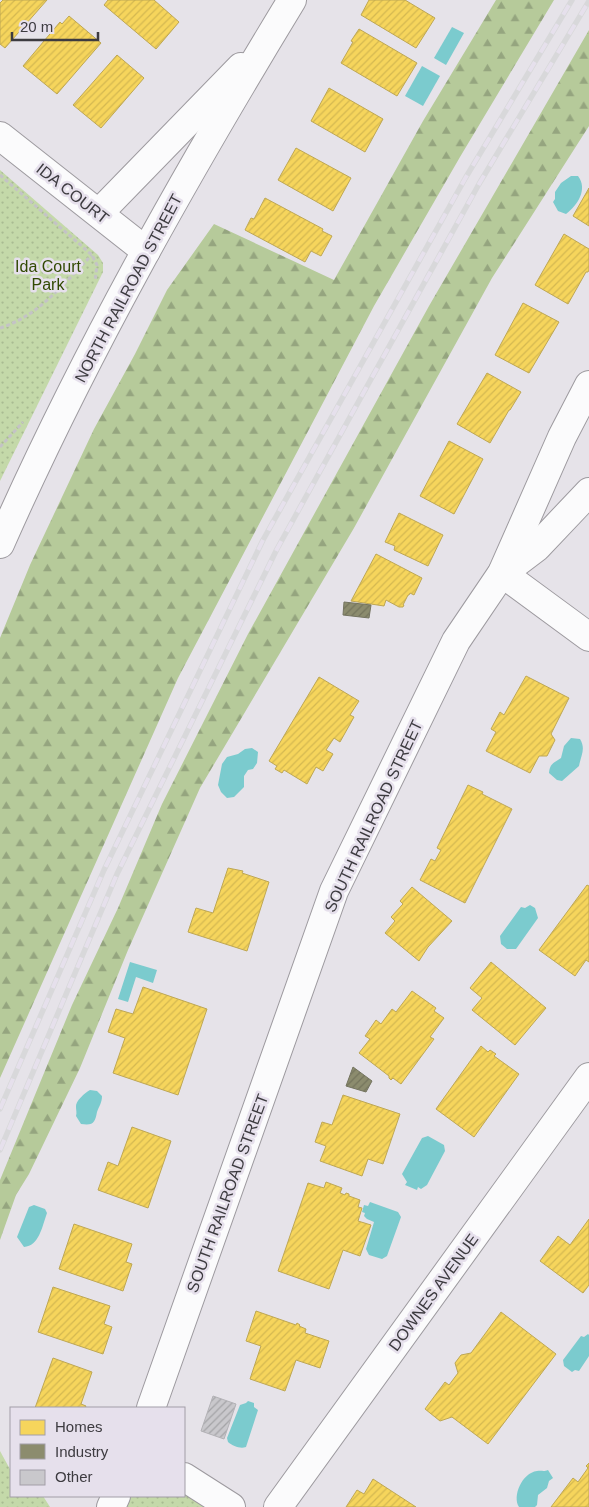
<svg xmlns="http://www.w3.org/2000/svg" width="589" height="1507" viewBox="0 0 589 1507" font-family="Helvetica,sans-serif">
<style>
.forest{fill:url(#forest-firs)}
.park{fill:url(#park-dots)}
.water{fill:#7bcbce}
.homes{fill:url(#homes-hatch);stroke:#bea754}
.industry{fill:url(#industry-hatch);stroke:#747460}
.building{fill:url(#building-hatch);stroke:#b3b2b6}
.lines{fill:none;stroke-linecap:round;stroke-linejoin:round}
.minor-casing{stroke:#9d9a9f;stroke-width:30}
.path{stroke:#c4c3c6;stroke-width:3;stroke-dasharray:4 2.5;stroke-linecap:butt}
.minor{stroke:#fbfbfc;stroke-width:28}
.rail-casing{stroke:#d8d8da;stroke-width:5.5}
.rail{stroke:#e6e0ec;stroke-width:4;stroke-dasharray:11;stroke-linecap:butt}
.labels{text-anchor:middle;stroke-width:5;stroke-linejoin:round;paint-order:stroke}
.street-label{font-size:16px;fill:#3d3b40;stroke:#e6e0ec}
.park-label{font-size:16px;fill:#314902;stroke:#e6e0ec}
</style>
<defs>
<pattern id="forest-firs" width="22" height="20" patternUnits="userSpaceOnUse" patternTransform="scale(1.25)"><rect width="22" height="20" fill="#b6ca9a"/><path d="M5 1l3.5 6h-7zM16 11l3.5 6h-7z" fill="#95a57f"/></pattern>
<pattern id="park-dots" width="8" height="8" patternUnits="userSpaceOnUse" patternTransform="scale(1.25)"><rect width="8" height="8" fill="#c4d9a9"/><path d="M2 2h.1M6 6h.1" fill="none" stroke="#a9bb92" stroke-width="1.8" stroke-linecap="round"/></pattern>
<pattern id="homes-hatch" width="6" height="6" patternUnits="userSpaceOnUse" patternTransform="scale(1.25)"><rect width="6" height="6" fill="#f6d55c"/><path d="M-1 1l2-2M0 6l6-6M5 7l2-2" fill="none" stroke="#d4b851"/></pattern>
<pattern id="industry-hatch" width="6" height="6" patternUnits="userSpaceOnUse" patternTransform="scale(1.25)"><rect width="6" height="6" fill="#8c8c6e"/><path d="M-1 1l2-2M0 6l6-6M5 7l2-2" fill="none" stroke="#74745c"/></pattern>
<pattern id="building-hatch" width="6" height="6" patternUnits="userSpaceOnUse" patternTransform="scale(1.25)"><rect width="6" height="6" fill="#c9c8cc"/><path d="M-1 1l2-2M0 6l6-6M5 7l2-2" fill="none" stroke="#a4a4a7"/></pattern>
</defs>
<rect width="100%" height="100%" fill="#e6e3e9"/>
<g class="forest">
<path d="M496,0H554L460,157L374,306L178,678L0,1078V638L30,565L94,429L135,354L167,290L214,224L334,280L423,121Z"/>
<path d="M589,30V126L492,278L354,528L200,788L128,950L80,1068L29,1174L16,1195L0,1240V1180L72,1005L118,908L162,804L248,634L429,306Z"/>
</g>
<g class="park">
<path d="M0,170L98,255L103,263V272L0,481Z"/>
<path d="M0,1451L11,1471V1496H43L50,1507H0Z"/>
<path d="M184,1491L207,1507H125L130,1496H184Z"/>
</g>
<g class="water">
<path d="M452,27L464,33L446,65L434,58Z"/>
<path d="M422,66L440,76L423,106L405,96Z"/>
<path d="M571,176H578C588,189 578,205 566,214L558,211L553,202L555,199V192L561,183Z"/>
<path d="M571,738L580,739C586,749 581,755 579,766L562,781L557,780L549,773C550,763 554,763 561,758L564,746Z"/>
<path d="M252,748L258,752L257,763L253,769L248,770L244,776V787L234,797L227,798L221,792L218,785L222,764L227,757L238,754L245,749Z"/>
<path d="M530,905L535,908L538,918L516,949H507L501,944L500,936L521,907L525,908Z"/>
<path d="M130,962L157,970L153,983L136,977L128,1002L118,999Z"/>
<path d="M90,1090L97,1091L102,1096C102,1103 99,1106 97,1112C95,1122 94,1126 81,1124L76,1116C77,1113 76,1110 76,1107C75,1101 85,1093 90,1090Z"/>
<path d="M428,1136L444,1145L445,1151L427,1185L421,1189L418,1187L417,1190L405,1185L407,1182L402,1174L422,1138Z"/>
<path d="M370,1202L398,1212L401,1217L387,1256L382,1259L369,1255L366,1249L374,1222L367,1219L364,1216L365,1213L362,1212L364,1205L368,1206Z"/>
<path d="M34,1205L45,1209L47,1213C42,1227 39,1246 24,1247L17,1237L29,1207Z"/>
<path d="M588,1334L589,1335V1356L579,1371L575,1370L572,1372L564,1366L563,1360L581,1336L584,1337Z"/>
<path d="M248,1401L254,1403V1407L258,1410L246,1447C240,1449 233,1446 228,1442L227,1438L240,1405L246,1403Z"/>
<path d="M548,1470L553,1478L549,1481L547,1488L538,1495L537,1505L535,1507H519C512,1496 522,1473 537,1471C542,1470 543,1472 548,1470Z"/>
</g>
<g class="homes">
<path d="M3,0H47L5,48L0,44V3Z"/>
<path d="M108,0H154L179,22L156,49L104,5Z"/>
<path d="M369,0H405L435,18L416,48L361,15Z"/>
<path d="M69,16L101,43L57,94L23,66L60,22L62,24Z"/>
<path d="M359,29L417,63L397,96L341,63L353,42L351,41Z"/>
<path d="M117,55L144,78L101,128L73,105Z"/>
<path d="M329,88L383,119L365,152L311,121Z"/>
<path d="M296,148L351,178L333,211L278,180Z"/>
<path d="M589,188V226L573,216Z"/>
<path d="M265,198L323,229L322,231L332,236L321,256L311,251L305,262L245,230L251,218L254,219Z"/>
<path d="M564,234L589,249V270L588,272H586L568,304L535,285Z"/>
<path d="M523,303L559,322L529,373L495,355Z"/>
<path d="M487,373L521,392L510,410H509L490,443L457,424Z"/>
<path d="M449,441L483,459L454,514L420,496Z"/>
<path d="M399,513L443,535L428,566L394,550L395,546L385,542Z"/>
<path d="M376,554L422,578L414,595L410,593L409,595H408L403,605H404L403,607H399L386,600L384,606L351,601Z"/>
<path d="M526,676L569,698L551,734L555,740L547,756H539L530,773L486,751L496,732L491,729L500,712L504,715Z"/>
<path d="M319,677L359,701L350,715L354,717L340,742L334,738L326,750L333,754L323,771L316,767L307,784L284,770L282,773L275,769L277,766L269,761Z"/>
<path d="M468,785L483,792L482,794L512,809L465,903L420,880L431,859L435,861L441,850L437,848Z"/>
<path d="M228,868L243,871L242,873L269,882L247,951L188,932L196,908L213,913Z"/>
<path d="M587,885L589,886V962L586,960L575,976L539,950Z"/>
<path d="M412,887L452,921L428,947L419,961L385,933L395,921L391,917L403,904L400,901Z"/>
<path d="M491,962L546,1008L515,1045L472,1010L482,998L470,988Z"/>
<path d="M143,987L207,1009L178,1095L113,1073L125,1038L108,1032L116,1009L133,1014Z"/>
<path d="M412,991L436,1008L434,1011L444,1018L430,1037L434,1039L401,1084L393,1078L391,1080L389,1078V1076L359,1053L370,1039L365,1036L376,1020L381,1024L392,1009L396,1012Z"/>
<path d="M481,1046L488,1052L490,1050L496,1054L494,1056L519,1074L474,1137L436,1109Z"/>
<path d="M343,1095L400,1114L383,1164L368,1159L362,1176L320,1161L326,1146L315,1142L322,1122L332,1125Z"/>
<path d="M132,1127L171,1141L148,1208L98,1190L108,1162L118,1166Z"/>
<path d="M326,1182L342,1188L340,1193L345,1195L346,1193L349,1194V1196L360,1200L358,1207L362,1208L358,1221L371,1225L360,1256L343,1250L329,1289L278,1271L308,1183L324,1188Z"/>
<path d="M589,1219V1285L583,1293L540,1261L558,1236L570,1245Z"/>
<path d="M74,1224L132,1244L126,1262L132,1264L123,1291L59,1269Z"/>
<path d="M53,1287L110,1306L104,1324L112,1327L103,1354L38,1332Z"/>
<path d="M256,1311L296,1325L297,1323L300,1325L299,1326L306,1329L305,1333L329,1341L320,1368L296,1360L285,1391L250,1379L261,1346L246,1341Z"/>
<path d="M501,1312L556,1354L488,1444L452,1417L440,1421L425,1409L445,1382L449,1385L458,1373L455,1363L461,1355L471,1353Z"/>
<path d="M53,1358L92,1372L81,1404L86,1406L85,1408H35Z"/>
<path d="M589,1463V1507H551L573,1478L578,1482L588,1468L586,1466Z"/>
<path d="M373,1479L416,1507H346L357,1490L364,1494Z"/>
</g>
<g class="industry">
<path d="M344,602L371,605L369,618L343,615Z"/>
<path d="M353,1067L372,1081L366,1092L346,1086Z"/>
</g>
<path class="building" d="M213,1396L236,1404L224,1439L201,1431Z"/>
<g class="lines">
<g class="minor-casing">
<g id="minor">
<path d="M0,136L146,251"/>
<path d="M99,213L241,67"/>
<path d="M0,544C83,356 185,176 292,0"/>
<path d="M504,572L537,547L589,492"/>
<path d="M502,573L589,637"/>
<path d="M151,1408L334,891L456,641L502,573L562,437L589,385"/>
<path d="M184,1477L231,1507"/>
<path d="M111,1507L116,1496"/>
<path d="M278,1507L589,1077"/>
</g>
</g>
<g class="path">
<path d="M0,175L92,255L97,265L95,281"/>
<path d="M0,328C39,316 64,283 92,255"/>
<path d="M0,447L23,422"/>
</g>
<use href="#minor" class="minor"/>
<g class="rail-casing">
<g id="rail">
<path d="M0,1109L104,870L263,540L466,177L572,0"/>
<path d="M0,1150L117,874L277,549L479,184L589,1"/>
</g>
</g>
<use href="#rail" class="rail"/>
</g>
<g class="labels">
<g class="street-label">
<text transform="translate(73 193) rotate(38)" y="6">IDA COURT</text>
<text transform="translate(128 288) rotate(-62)" y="6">NORTH RAILROAD STREET</text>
<text transform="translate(373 816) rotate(-65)" y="6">SOUTH RAILROAD STREET</text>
<text transform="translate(227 1193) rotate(-70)" y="6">SOUTH RAILROAD STREET</text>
<text transform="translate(433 1292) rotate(-54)" y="6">DOWNES AVENUE</text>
</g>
<g class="park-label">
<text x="48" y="272">Ida Court<tspan x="48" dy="18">Park</tspan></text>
</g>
</g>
<rect x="10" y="1407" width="175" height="90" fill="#e6e0ec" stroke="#a29ea7"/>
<rect x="20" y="1420" width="25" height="15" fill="#f6d55c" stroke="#a29ea7"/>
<text x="55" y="1432" font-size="15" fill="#3d3b40">Homes</text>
<rect x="20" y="1444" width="25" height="15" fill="#8c8c6e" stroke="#a29ea7"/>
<text x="55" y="1457" font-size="15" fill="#3d3b40">Industry</text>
<rect x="20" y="1470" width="25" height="15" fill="#c9c8cc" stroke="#a29ea7"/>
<text x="55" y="1482" font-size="15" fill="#3d3b40">Other</text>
<path d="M12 32v8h86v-8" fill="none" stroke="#3d3b40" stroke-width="2.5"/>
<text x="20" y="32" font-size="15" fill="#3d3b40" stroke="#e6e0ec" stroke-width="4" paint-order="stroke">20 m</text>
</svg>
